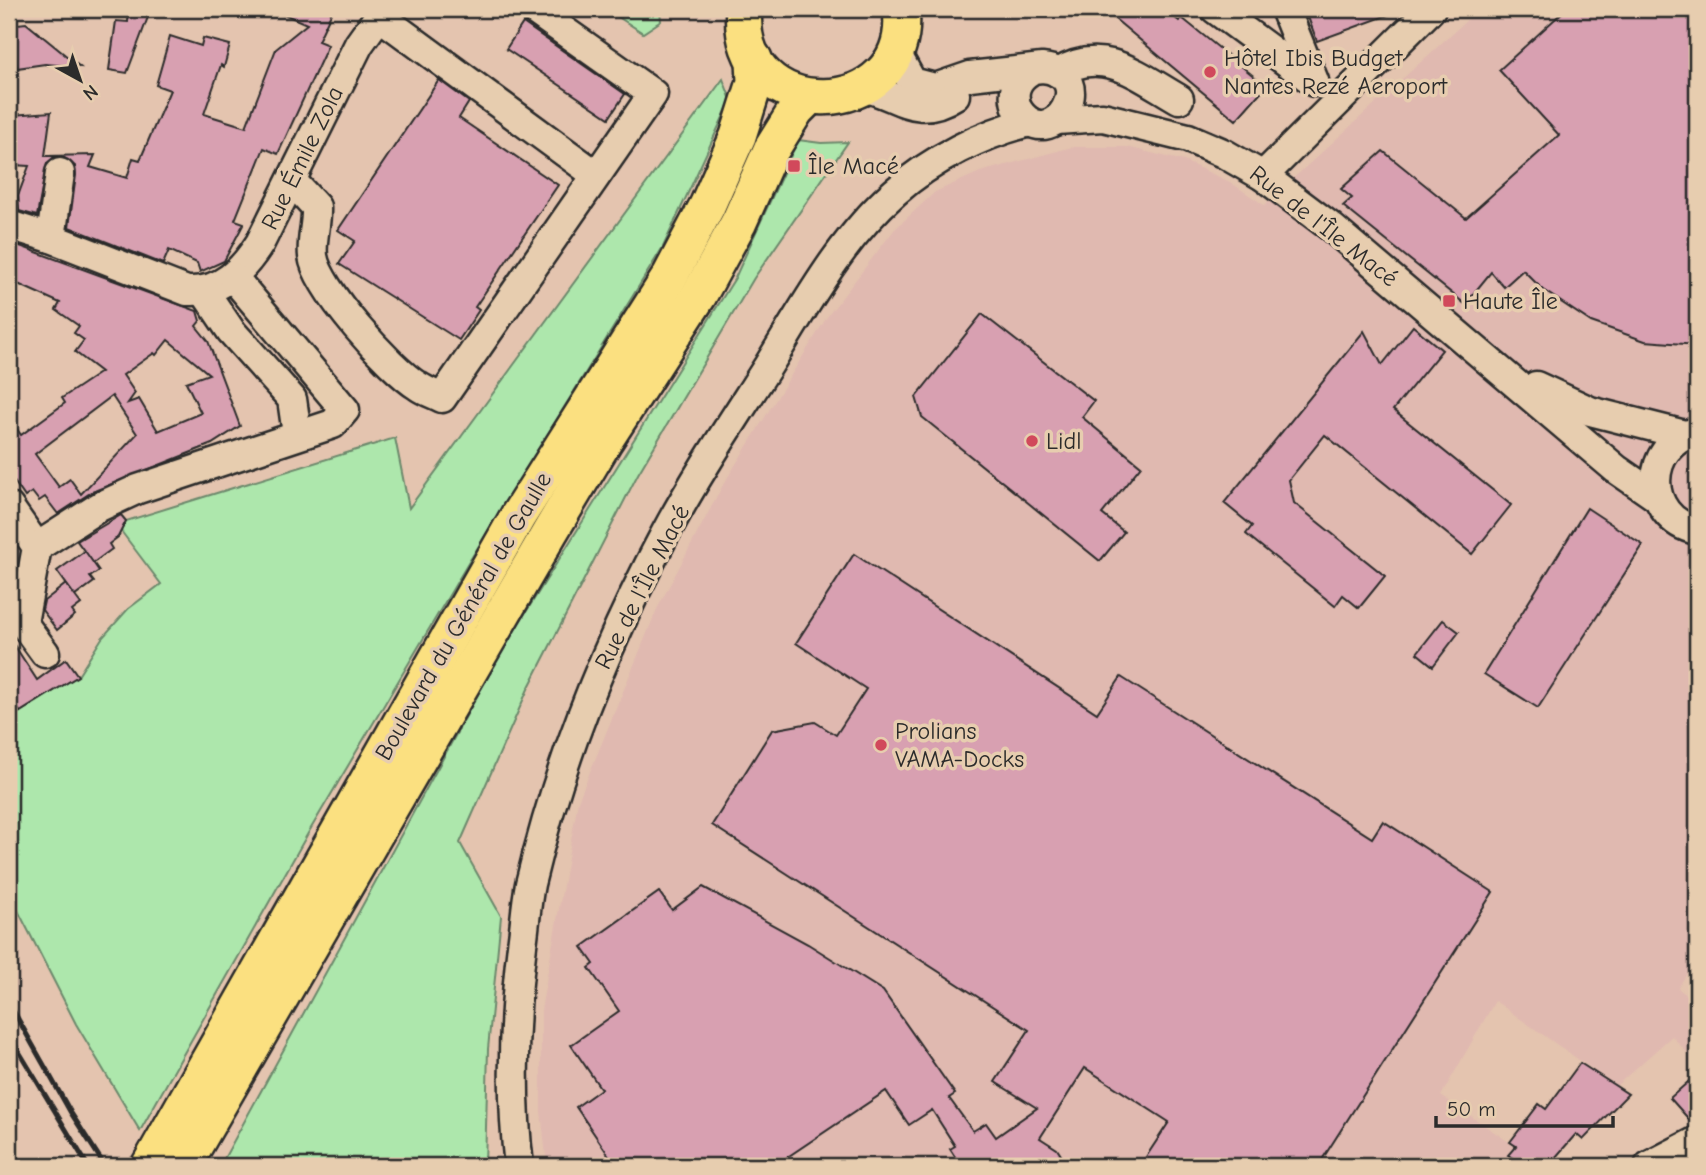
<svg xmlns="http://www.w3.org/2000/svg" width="1706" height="1175" viewBox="0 0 1706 1175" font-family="'Comic Neue',sans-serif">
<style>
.built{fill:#e0b9b0}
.green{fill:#ade7ac;stroke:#6c896c;stroke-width:2}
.building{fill:#d8a0b1;stroke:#2b2b2b;stroke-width:2;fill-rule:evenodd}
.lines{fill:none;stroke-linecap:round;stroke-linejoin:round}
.minor-casing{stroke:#2b2b2b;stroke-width:33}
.major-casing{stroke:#2b2b2b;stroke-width:40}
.minor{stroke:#e7cdaf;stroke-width:28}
.major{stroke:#fbe080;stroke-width:35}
.rail{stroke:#2b2b2b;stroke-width:5}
.poi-dot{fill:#d1495b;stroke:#e7cdaf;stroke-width:2.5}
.labels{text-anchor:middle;stroke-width:7;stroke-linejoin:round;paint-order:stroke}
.poi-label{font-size:24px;fill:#2b2b2b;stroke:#e7cdaf;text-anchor:start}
.street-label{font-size:24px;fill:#2b2b2b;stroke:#e7cdaf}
</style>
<rect width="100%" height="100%" fill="#e4c4af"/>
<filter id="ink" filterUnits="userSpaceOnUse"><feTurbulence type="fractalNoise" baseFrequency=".0143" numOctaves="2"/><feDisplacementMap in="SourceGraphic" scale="14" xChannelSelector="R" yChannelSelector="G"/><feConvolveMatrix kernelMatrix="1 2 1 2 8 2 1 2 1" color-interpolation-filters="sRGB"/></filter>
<g filter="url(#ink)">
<path class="built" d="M1479,9H1697V957L1678,988L1697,1004V1064L1672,1036L1616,1086L1495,1001L1441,1096L1515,1146L1508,1155L1515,1166H547L541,1111V1010L578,801L657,609L723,485L827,317L894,230L935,192L980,172L1072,147H1127L1184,161L1230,182L1264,205Z"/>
<g class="green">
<path d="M606,9H660L661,21L643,33Z"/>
<path d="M723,79L731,100L663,247L467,565L307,835L140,1131L76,1024L9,893V719L78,676L102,638L128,609L161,584L121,531L126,521L395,438L409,508Z"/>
<path d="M798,140L821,143L848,142L754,278L638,474L528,689L460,843L501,916L488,1049L485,1166H220L501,652L735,278Z"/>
</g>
<g class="building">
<path d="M129,9H151L127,73L109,70L116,21L128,22Z"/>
<path d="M272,9H333L318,41L328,45L278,154L264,148L235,220L244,223L224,261L200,272L197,263L169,250L163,264L69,227L76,175L75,166L63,157L53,158L47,163L37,216L19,211L18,196L29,166L14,165L12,115L51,112L45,156L95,155L90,167L127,178L133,158L140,160L170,90L156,85L170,36L201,46L203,38L230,45L224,67L221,65L204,114L246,127L276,49L307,24Z"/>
<path d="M1103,9H1163L1179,21L1182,18L1266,86L1236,120Z"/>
<path d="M1305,9H1399V11L1317,41Z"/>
<path d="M1566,9H1697V345L1645,341L1591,322L1543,290L1523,270L1504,287L1491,272L1465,304L1343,206L1352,198L1341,189L1383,151L1466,218L1559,135L1499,70Z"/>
<path d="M26,23L80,67L45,64L17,68L9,25Z"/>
<path d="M523,23L625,94L609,118L506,49Z"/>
<path d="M439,80L469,102L459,118L558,185L475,307L479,310L459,340L339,264L355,241L338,230Z"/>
<path d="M9,242L197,311L200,321L196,326L208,341L240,426L212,444L92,492L58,514L45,497L39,501L32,492L25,497L9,474V417L21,435L65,403L62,398L101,372L75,352L84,340L74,333L79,326L56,310L60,303L9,280ZM168,340L209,374L186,382L201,413L158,431L139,399L128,403L135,393L123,375L154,353L156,355ZM112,396L137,434L81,494L70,479L59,487L35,454Z"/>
<path d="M982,314L1094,401L1082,417L1141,466L1102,514L1124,532L1100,561L922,417L916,397Z"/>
<path d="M1413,326L1442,350L1393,410L1511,505L1472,554L1325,435L1289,480L1294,503L1385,576L1359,608L1343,595L1335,606L1246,534L1252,526L1224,503L1364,331L1382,365Z"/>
<path d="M1587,508L1643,545L1538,708L1484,674Z"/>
<path d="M121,515L126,521L118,537L109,544L112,549L93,563L77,541Z"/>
<path d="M85,551L99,571L90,577L94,582L75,596L57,571Z"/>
<path d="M854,554L1097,713L1121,677L1372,838L1383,821L1493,892L1318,1166H1140L1169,1122L1085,1068L1040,1138L1057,1149L1068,1166H961L950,1149L955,1146L932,1110L909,1125L886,1091L774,1166H616L576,1107L601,1089L571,1045L619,1011L589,968L594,964L582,947L659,892L672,910L703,887L808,944L883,991L955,1094L949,1098L973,1131L986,1123L996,1137L1037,1108L995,1082L1029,1030L712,825L772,730L815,722L836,735L866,689L796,643Z"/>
<path d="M66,584L81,604L72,611L75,615L57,630L42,610L44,601Z"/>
<path d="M1443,620L1459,632L1433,666L1417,653Z"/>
<path d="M9,637L37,680L66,659L78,676L20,712L9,694Z"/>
<path d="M1580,1063L1628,1094L1583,1140L1576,1134L1548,1166H1525L1508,1155L1516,1146L1510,1142L1539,1104L1546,1109Z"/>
<path d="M1697,1074V1124L1694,1125L1670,1098Z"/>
</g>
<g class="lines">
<g class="minor-casing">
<g id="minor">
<path d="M1215,9L1314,82"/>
<path d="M1285,9L1314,81"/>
<path d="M378,15L596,175"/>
<path d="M895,51L912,82L935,88L970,76L1042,68C1102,73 1052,159 1018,110C1011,94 1015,80 1030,71"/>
<path d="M1058,73C1103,44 1140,77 1179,99"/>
<path d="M863,87C900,95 916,120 955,95"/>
<path d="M1056,120L1103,117L1188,138L1223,153L1263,176L1331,227L1616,469L1658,498"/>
<path d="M1263,176L1431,9"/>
<path d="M292,181L316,207C317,224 311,240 313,256C317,288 390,369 418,386C425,391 434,394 442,398L653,94L533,9"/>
<path d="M9,225L51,238L187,291C221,293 243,270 260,243L359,44L384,9"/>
<path d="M51,238L60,173"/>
<path d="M204,291L231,331L292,399L297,434"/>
<path d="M1536,386L1590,411L1685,435"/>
<path d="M1697,432C1643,443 1642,519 1697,530"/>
<path d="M9,507L37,547L23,623L45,653"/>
<path d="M37,547L99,507L138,489L333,424L345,410L233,277"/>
<path d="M519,1166C510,1092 513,1019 522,945C525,925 526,904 530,884C559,762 606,644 665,534C696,476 733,421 768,366C805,306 841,239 895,192C932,159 982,134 1030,122"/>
<path d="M1649,1166L1697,1141"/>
</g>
</g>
<g class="major-casing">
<g id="major">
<path d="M744,9C733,128 915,124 901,9"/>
<path d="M149,1166L518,516L669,278L707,206L738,136L755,82L754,59"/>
<path d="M183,1166L550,532L605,440L699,295L739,222L771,150L796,110L809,97"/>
</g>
</g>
<use href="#minor" class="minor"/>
<use href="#major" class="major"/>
<g class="rail">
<path d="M9,1003L71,1113L105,1166"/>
<path d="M9,1035L88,1166"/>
</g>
</g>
</g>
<g class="poi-dot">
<circle cx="1210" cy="72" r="7"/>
<rect x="787" y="159" width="14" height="14" rx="3.5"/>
<rect x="1442" y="294" width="14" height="14" rx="3.5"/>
<circle cx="1032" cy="441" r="7"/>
<circle cx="881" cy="745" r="7"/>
</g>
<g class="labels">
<g class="poi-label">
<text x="1224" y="66">Hôtel Ibis Budget<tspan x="1224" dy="28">Nantes Rezé Aeroport</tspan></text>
<text x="808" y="174">Île Macé</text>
<text x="1463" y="309">Haute Île</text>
<text x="1046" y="449">Lidl</text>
<text x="895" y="739">Prolians<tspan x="895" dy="28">VAMA-Docks</tspan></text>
</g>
<g class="street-label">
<text transform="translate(302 158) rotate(-64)" y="8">Rue Émile Zola</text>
<text transform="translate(1324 226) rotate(38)" y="8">Rue de l'Île Macé</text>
<text transform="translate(642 587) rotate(-63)" y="8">Rue de l'Île Macé</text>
<text transform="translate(463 616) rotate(-60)" y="8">Boulevard du Général de Gaulle</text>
</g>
</g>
<rect width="1706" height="1175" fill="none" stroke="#e7cdaf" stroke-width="35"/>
<rect x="18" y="18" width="1671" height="1140" fill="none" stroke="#2b2b2b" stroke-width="2.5" filter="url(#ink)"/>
<g transform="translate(80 80) rotate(140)" stroke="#e7cdaf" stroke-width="5" paint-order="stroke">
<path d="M0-5L12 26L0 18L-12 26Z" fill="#2b2b2b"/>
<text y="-10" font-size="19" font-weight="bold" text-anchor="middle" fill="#2b2b2b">N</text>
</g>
<path d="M1436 1116v10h177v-10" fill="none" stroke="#2b2b2b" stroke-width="3.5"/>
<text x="1447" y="1116" font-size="21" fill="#2b2b2b" stroke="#e7cdaf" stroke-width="5" paint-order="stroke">50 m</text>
</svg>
